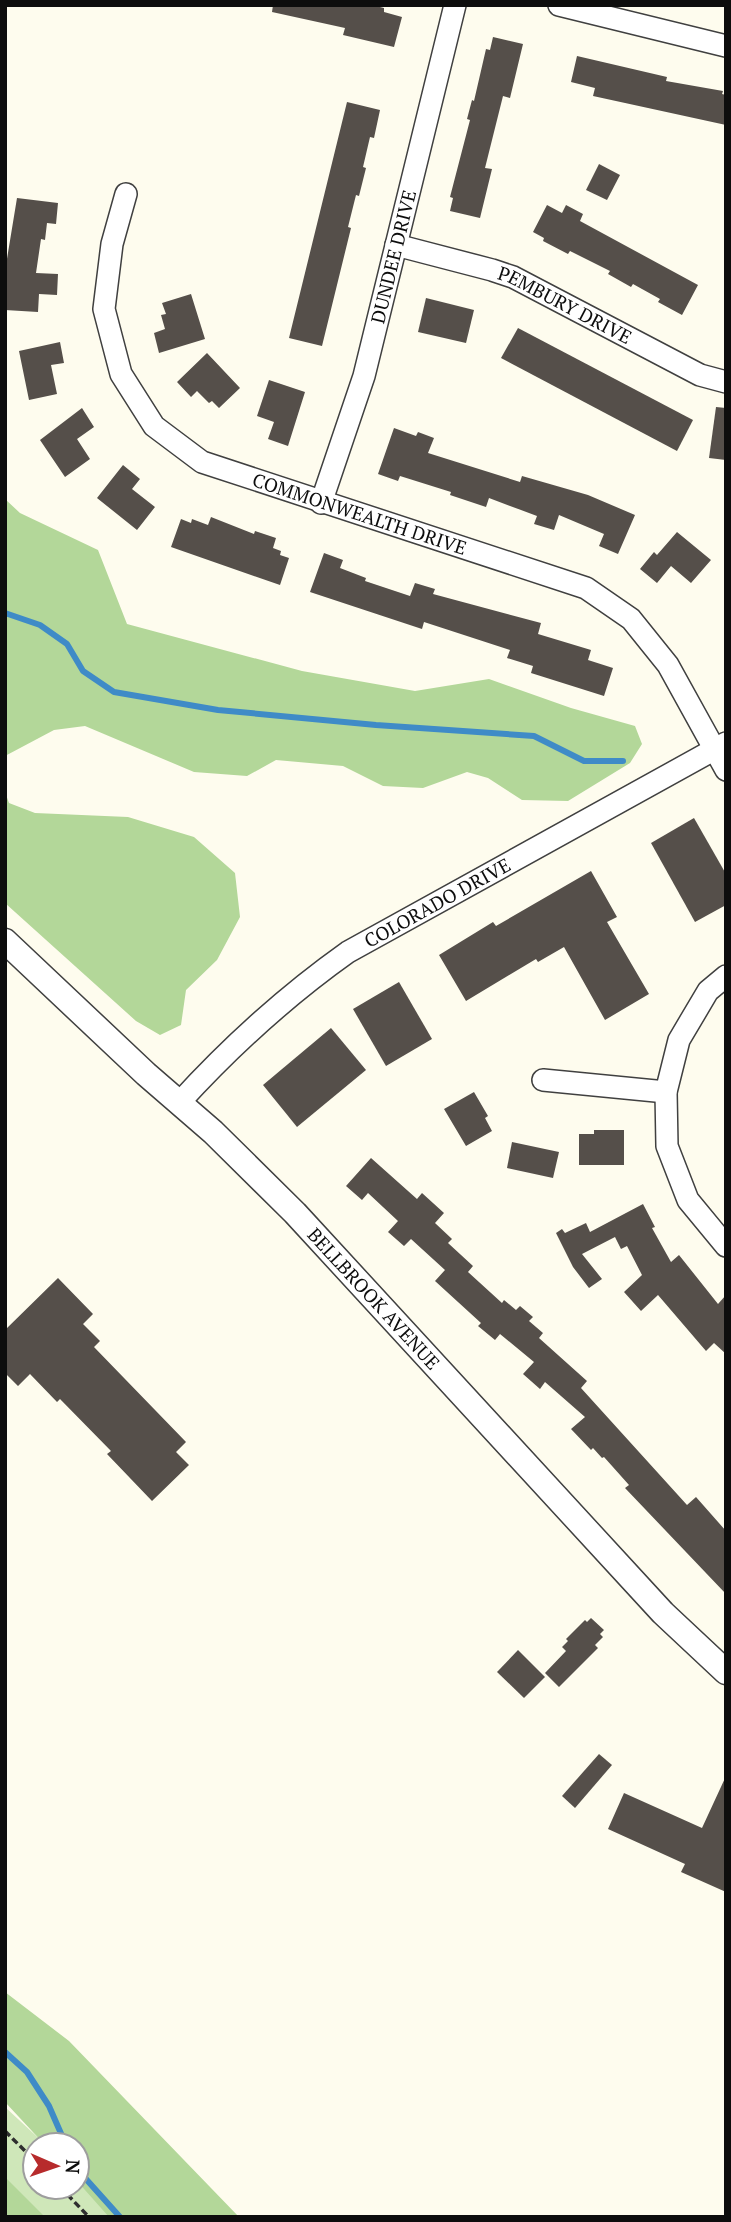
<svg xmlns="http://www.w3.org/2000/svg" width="731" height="2222" viewBox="0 0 731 2222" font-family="'PT Serif',serif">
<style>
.green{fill:#cfe7b9}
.forest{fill:#b3d799}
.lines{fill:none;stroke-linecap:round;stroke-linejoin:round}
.stream{stroke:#3f8bc7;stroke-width:6}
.building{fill:#554f4a}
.minor-casing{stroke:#404040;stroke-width:24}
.tertiary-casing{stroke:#404040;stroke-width:27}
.path{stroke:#2f2f2f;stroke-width:3.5;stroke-dasharray:7 3.5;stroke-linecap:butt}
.minor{stroke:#fff;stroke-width:21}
.tertiary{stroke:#fff;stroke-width:24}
.labels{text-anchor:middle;stroke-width:7;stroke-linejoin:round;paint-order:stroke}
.street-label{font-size:19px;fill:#0d0d0d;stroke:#fff}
</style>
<rect width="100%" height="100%" fill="#fefcee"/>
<path class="green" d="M5,2107L46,2145H35V2187H77V2175L122,2217H27L5,2195Z"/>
<g class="forest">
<path d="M5,499L20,513L98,550L127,624L302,671L415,691L489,679L571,708L635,726L642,744L630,763L568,801L522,800L488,778L467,772L423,788L383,786L343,766L276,760L247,776L194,772L85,726L54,730L5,756Z"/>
<path d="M5,792L9,803L35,813L128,817L194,837L235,873L240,917L217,960L186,990L181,1025L160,1035L136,1021L5,903Z"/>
<path d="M5,1992L69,2041L239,2217H109L77,2181V2145H45L5,2102Z"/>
<path d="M5,2177L45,2217H5Z"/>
</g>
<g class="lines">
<g class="stream">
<path d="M5,613L40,625L67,644L83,671L114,692L218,710L376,725L534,736L584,761H623"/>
<path d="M5,2052L27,2072L49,2106L66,2145"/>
<path d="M77,2169L120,2217"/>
</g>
</g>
<g class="building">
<path d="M273,5H372L384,8V12L402,17L394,47L343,35L345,28L272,12Z"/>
<path d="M493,37L523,44L510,98L503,96L485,168L492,169L480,218L450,211L453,198L450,197L470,120L467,119L472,100L474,101L486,49L490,50Z"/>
<path d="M577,56L667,77L666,81L723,91L722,94L726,95V125L593,96L595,88L571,82Z"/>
<path d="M347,102L380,110L374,138L370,137L363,167L366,168L359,196L356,195L348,227L351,228L322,346L289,338Z"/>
<path d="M599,164L620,175L607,200L586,190Z"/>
<path d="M17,198L58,203L56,224L47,223L45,240L41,239L36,273L58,274L57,295L39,294L38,312L5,310V271Z"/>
<path d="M547,205L562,213L566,205L583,214L580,221L698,285L682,315L658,302L660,299L633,284L631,287L608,274L610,271L570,251L568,254L543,241L544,238L533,232Z"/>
<path d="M191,294L205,339L159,353L154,333L165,329L161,315L166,314L162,303Z"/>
<path d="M426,298L474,310L466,343L418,332Z"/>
<path d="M518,328L693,420L677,451L501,358Z"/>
<path d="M60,342L64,363L51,365L57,394L29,400L19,351Z"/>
<path d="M207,353L240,388L219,408L212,401L209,403L197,391L191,397L177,382Z"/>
<path d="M269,380L305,392L288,446L268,439L274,422L257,416Z"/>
<path d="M716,407L726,408V460L709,458Z"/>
<path d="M82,408L94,427L77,439L90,459L65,477L40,440Z"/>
<path d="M394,428L416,436L418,432L434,438L428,453L520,482L522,476L588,495L635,515L618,554L599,546L604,534L559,515L554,530L534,524L537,516L489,498L486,507L450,495L451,492L400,476L398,481L378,474Z"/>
<path d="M123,465L140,479L132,489L155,507L137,530L97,498Z"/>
<path d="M211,517L254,534L255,531L276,538L273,548L281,551L280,555L289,558L280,585L171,547L181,519L191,523L192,519L208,525Z"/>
<path d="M677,532L711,560L691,583L671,566L657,583L640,569L654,552L657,555Z"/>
<path d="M324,553L343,560L340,568L366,578L365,581L410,596L415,583L435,589L433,594L541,623L538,634L591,650L588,660L613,668L604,696L531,673L533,666L507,658L510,650L424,622L422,629L310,592Z"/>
<path d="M694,818L726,874V905L695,922L651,843Z"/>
<path d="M591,871L617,917L607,922L649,994L605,1020L564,947L538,962L536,959L466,1001L439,955L493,922L496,926Z"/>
<path d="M399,982L432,1039L386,1066L353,1009Z"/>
<path d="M331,1028L366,1070L297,1127L263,1085Z"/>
<path d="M474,1092L488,1116L485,1118L492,1131L466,1146L444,1109Z"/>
<path d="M594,1130H624V1165H579V1134H594Z"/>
<path d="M512,1142L559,1152L553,1178L507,1168Z"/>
<path d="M371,1158L417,1199L422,1193L444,1213L435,1223L452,1239L448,1243L473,1266L468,1272L502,1303L504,1300L516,1310L520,1306L533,1317L529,1321L543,1333L539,1338L587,1381L581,1388L687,1505L696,1497L726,1531V1594L625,1488L629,1485L604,1457L602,1458L593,1448L591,1450L571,1429L585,1417L545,1382L540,1389L523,1374L534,1362L500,1334L495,1340L478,1326L481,1323L435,1281L445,1270L411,1239L404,1246L388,1232L398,1221L368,1193L362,1200L346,1186Z"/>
<path d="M643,1204L655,1227L652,1228L671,1262L679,1255L718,1304L726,1295V1354L714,1343L706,1351L658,1295L641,1311L624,1292L642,1275L627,1246L621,1249L615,1237L582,1254L602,1279L589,1288L573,1267L556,1233L562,1229L565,1233L586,1223L590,1232Z"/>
<path d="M58,1278L93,1314L83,1324L100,1341L94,1347L186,1442L176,1452L189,1465L152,1501L107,1454L111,1451L60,1399L57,1402L30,1374L18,1386L5,1373V1330Z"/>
<path d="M591,1618L604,1630L600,1634L603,1637L595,1645L598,1648L559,1687L545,1673L566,1651L562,1647L568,1641L566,1639L585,1620L587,1622Z"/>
<path d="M518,1650L545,1677L524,1698L497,1672Z"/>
<path d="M599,1754L612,1765L575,1808L562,1796Z"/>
<path d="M726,1776V1892L681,1872L685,1864L608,1829L624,1793L702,1828Z"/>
</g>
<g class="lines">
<g class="minor-casing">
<g id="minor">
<path d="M559,5L726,46"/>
<path id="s1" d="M126,194L112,244L104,309L121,374L154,426L202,462L586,588L631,619L668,665L726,770"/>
<path id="s2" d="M396,245L492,270L513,277L700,375L726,382"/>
<path id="s3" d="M321,503L364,376L455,5"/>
<path d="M726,976L708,991L679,1040L666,1092L667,1146L688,1200L726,1246"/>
<path d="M543,1080L666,1092"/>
<path id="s4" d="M179,1103C231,1046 286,996 348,952L726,743"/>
</g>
</g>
<g class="tertiary-casing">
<g id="tertiary">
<path id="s5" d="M5,941L146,1074L213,1132L295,1213L663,1613L726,1672"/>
</g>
</g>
<g class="path">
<path d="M5,2131L35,2161"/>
<path d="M60,2187L89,2217"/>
</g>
<use href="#minor" class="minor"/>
<use href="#tertiary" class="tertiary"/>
</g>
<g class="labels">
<g class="street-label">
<text dy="7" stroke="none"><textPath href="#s3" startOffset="257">DUNDEE DRIVE</textPath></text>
<text dy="7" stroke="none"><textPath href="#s2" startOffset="180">PEMBURY DRIVE</textPath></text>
<text dy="7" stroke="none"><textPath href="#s1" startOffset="472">COMMONWEALTH DRIVE</textPath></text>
<text dy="7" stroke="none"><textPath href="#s4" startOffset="329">COLORADO DRIVE</textPath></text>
<text dy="7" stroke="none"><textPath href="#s5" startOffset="514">BELLBROOK AVENUE</textPath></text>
</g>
</g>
<rect width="731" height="2222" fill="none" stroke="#0d0d0d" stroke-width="14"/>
<g transform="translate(56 2166) rotate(92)"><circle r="33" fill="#ffffff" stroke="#9e9e9e" stroke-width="2"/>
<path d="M0-5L12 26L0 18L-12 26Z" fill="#b72b2c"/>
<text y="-10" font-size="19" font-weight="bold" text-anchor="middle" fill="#0d0d0d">N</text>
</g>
</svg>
